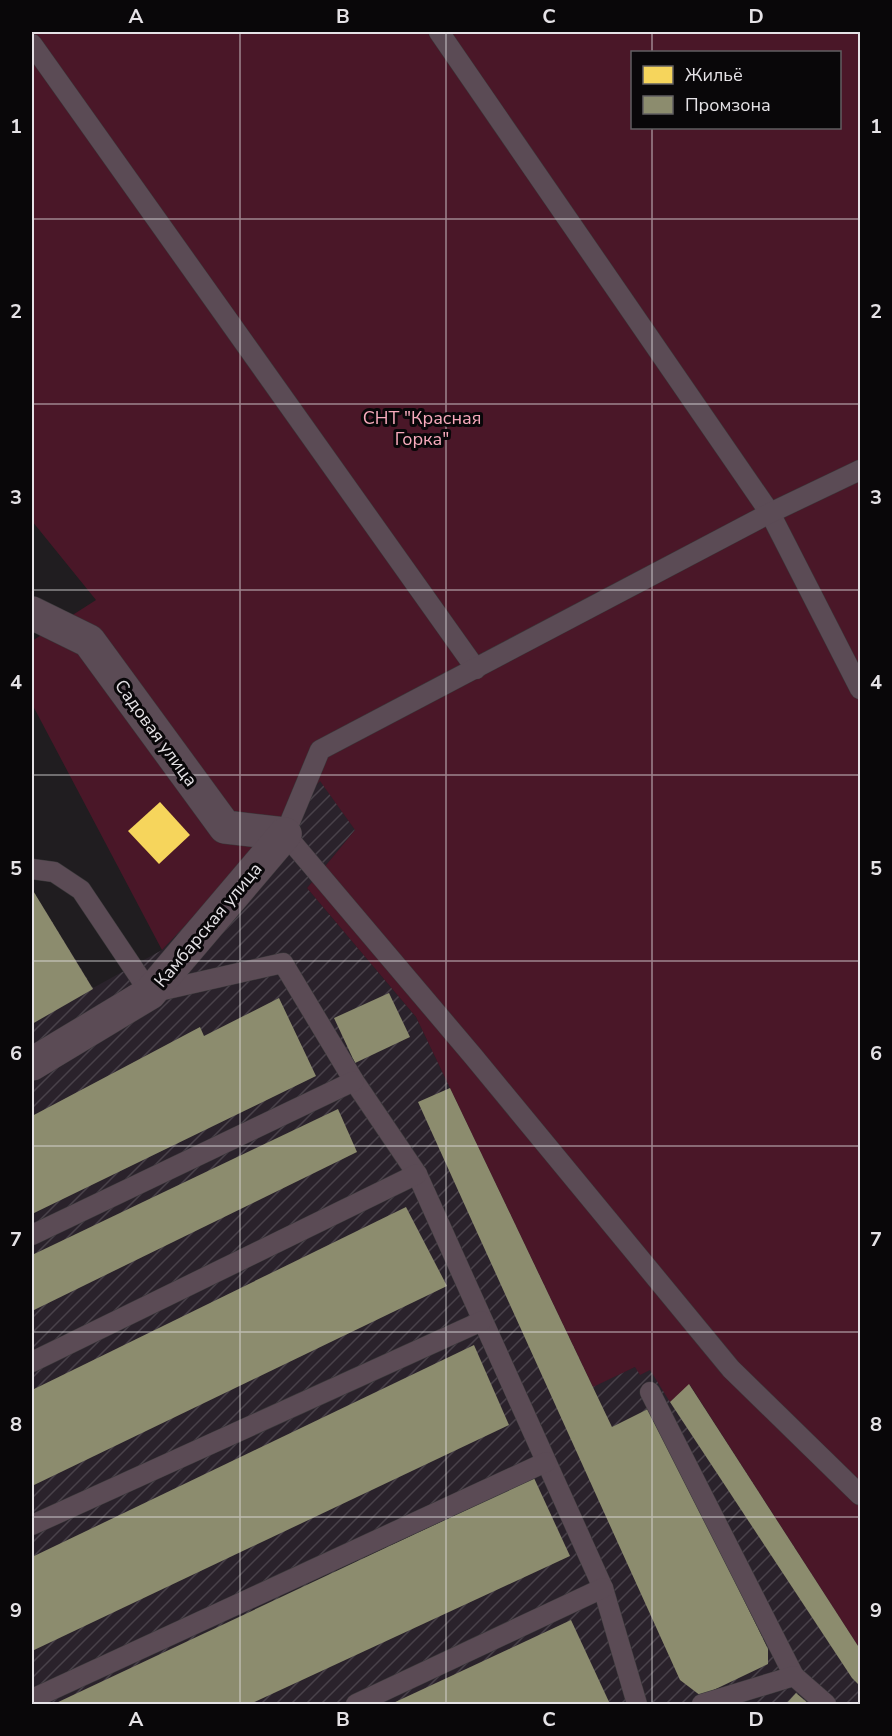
<svg xmlns="http://www.w3.org/2000/svg" width="892" height="1736" viewBox="0 0 892 1736" font-family="'Nunito Sans',sans-serif">
<style>
.industrial{fill:url(#industrial-furrows)}
.garden{fill:#4a1728;fill-rule:evenodd}
.homes{fill:#f6d55c}
.industry{fill:#8c8c6e}
.lines{fill:none;stroke-linecap:round;stroke-linejoin:round}
.service-casing{stroke:#3b393b;stroke-width:21}
.minor-casing{stroke:#3b393b;stroke-width:34}
.service{stroke:#5b4b55;stroke-width:20}
.minor{stroke:#5b4b55;stroke-width:33}
.grid{fill:none;stroke:#e5e2e6;stroke-width:1.5;stroke-opacity:0.55}
.labels{text-anchor:middle;stroke-width:6;stroke-linejoin:round;paint-order:stroke}
.park-label{font-size:18px;fill:#f7aabc;stroke:#090709}
.street-label{font-size:18px;fill:#e5e2e6;stroke:#090709}
.neatline{fill:none;stroke:#e5e2e6;stroke-width:2}
.grid-label{font-size:20px;text-anchor:middle;font-weight:bold;fill:#e5e2e6}
</style>
<defs>
<pattern id="industrial-furrows" width="10" height="10" patternUnits="userSpaceOnUse" patternTransform="scale(1.5)"><rect width="10" height="10" fill="#2a222b"/><path d="M-1 1l2-2M0 10L10 0M9 11l2-2" fill="none" stroke="#49424a"/></pattern>
</defs>
<rect width="100%" height="100%" fill="#201d20"/>
<path class="industrial" d="M320,780L355,830L307,888L416,1017L593,1386L635,1367L650,1370L689,1384L860,1649V1704H32V889L93,988L162,950Z"/>
<path class="garden" d="M32,32H860V1649L690,1385L670,1402L650,1370L640,1375L635,1367L593,1387L416,1017L307,888L355,830L320,781L162,950L32,704V641L96,600L32,521ZM632,52H840V128H632Z"/>
<path class="homes" d="M160,802L190,835L159,864L128,831Z"/>
<g class="industry">
<path d="M32,889L93,989L32,1024Z"/>
<path d="M389,993L410,1037L355,1063L334,1018Z"/>
<path d="M279,998L316,1076L32,1214V1116L200,1027L204,1036Z"/>
<path d="M450,1088L612,1427L650,1408L768,1649V1664L701,1696L680,1680L418,1102Z"/>
<path d="M338,1109L357,1152L32,1311V1255Z"/>
<path d="M406,1207L447,1286L32,1486V1390Z"/>
<path d="M474,1345L509,1425L32,1651V1557Z"/>
<path d="M689,1384L860,1649V1686L852,1678L670,1402Z"/>
<path d="M534,1478L570,1556L250,1704H54Z"/>
<path d="M571,1620L610,1704H391Z"/>
<path d="M796,1693L809,1704H786Z"/>
</g>
<g class="lines">
<g class="service-casing">
<g id="service">
<path d="M439,32L770,513L860,689"/>
<path d="M32,44L476,669"/>
<path d="M860,470L770,513L320,750L285,834L473,1056L731,1369L860,1495"/>
<path d="M32,869L54,872L81,890L150,993L283,963L354,1081L417,1174L603,1588L637,1704"/>
<path d="M32,1235L354,1081"/>
<path d="M32,1362L417,1174"/>
<path d="M650,1392L794,1676"/>
<path d="M32,1525L482,1321"/>
<path d="M32,1699L546,1462"/>
<path d="M356,1704L603,1588"/>
<path d="M702,1704L794,1676L826,1704"/>
</g>
</g>
<g class="minor-casing">
<g id="minor">
<path d="M32,613L89,641L225,827L285,834"/>
<path d="M32,1064L150,993L285,834"/>
</g>
</g>
<use href="#service" class="service"/>
<use href="#minor" class="minor"/>
</g>
<path class="grid" d="M240,32V1704M446,32V1704M652,32V52M652,128V1704M32,219H860M32,404H860M32,590H860M32,775H860M32,961H860M32,1146H860M32,1332H860M32,1517H860"/>
<g class="labels">
<g class="park-label">
<text x="422" y="424">СНТ "Красная<tspan x="422" dy="21">Горка"</tspan></text>
</g>
<g class="street-label">
<text transform="translate(156 733) rotate(54)" y="6">Садовая улица</text>
<text transform="translate(208 925) rotate(-50)" y="6">Камбарская улица</text>
</g>
</g>
<rect width="892" height="1736" fill="none" stroke="#090709" stroke-width="66"/>
<rect x="631" y="51" width="210" height="78" fill="#090709" stroke="#615f61" stroke-width="1.5"/>
<rect x="643" y="66" width="30" height="18" fill="#f6d55c" stroke="#615f61" stroke-width="1.5"/>
<text x="685" y="81" font-size="18" fill="#e5e2e6">Жильё</text>
<rect x="643" y="96" width="30" height="18" fill="#8c8c6e" stroke="#615f61" stroke-width="1.5"/>
<text x="685" y="111" font-size="18" fill="#e5e2e6">Промзона</text>
<rect x="33" y="33" width="826" height="1670" class="neatline"/>
<g class="grid-label">
<text x="136" y="23">A</text>
<text x="343" y="23">B</text>
<text x="549" y="23">C</text>
<text x="756" y="23">D</text>
<text x="16" y="133">1</text>
<text x="876" y="133">1</text>
<text x="16" y="318">2</text>
<text x="876" y="318">2</text>
<text x="16" y="504">3</text>
<text x="876" y="504">3</text>
<text x="16" y="689">4</text>
<text x="876" y="689">4</text>
<text x="16" y="875">5</text>
<text x="876" y="875">5</text>
<text x="16" y="1060">6</text>
<text x="876" y="1060">6</text>
<text x="16" y="1246">7</text>
<text x="876" y="1246">7</text>
<text x="16" y="1431">8</text>
<text x="876" y="1431">8</text>
<text x="16" y="1617">9</text>
<text x="876" y="1617">9</text>
<text x="136" y="1726">A</text>
<text x="343" y="1726">B</text>
<text x="549" y="1726">C</text>
<text x="756" y="1726">D</text>
</g>
</svg>
